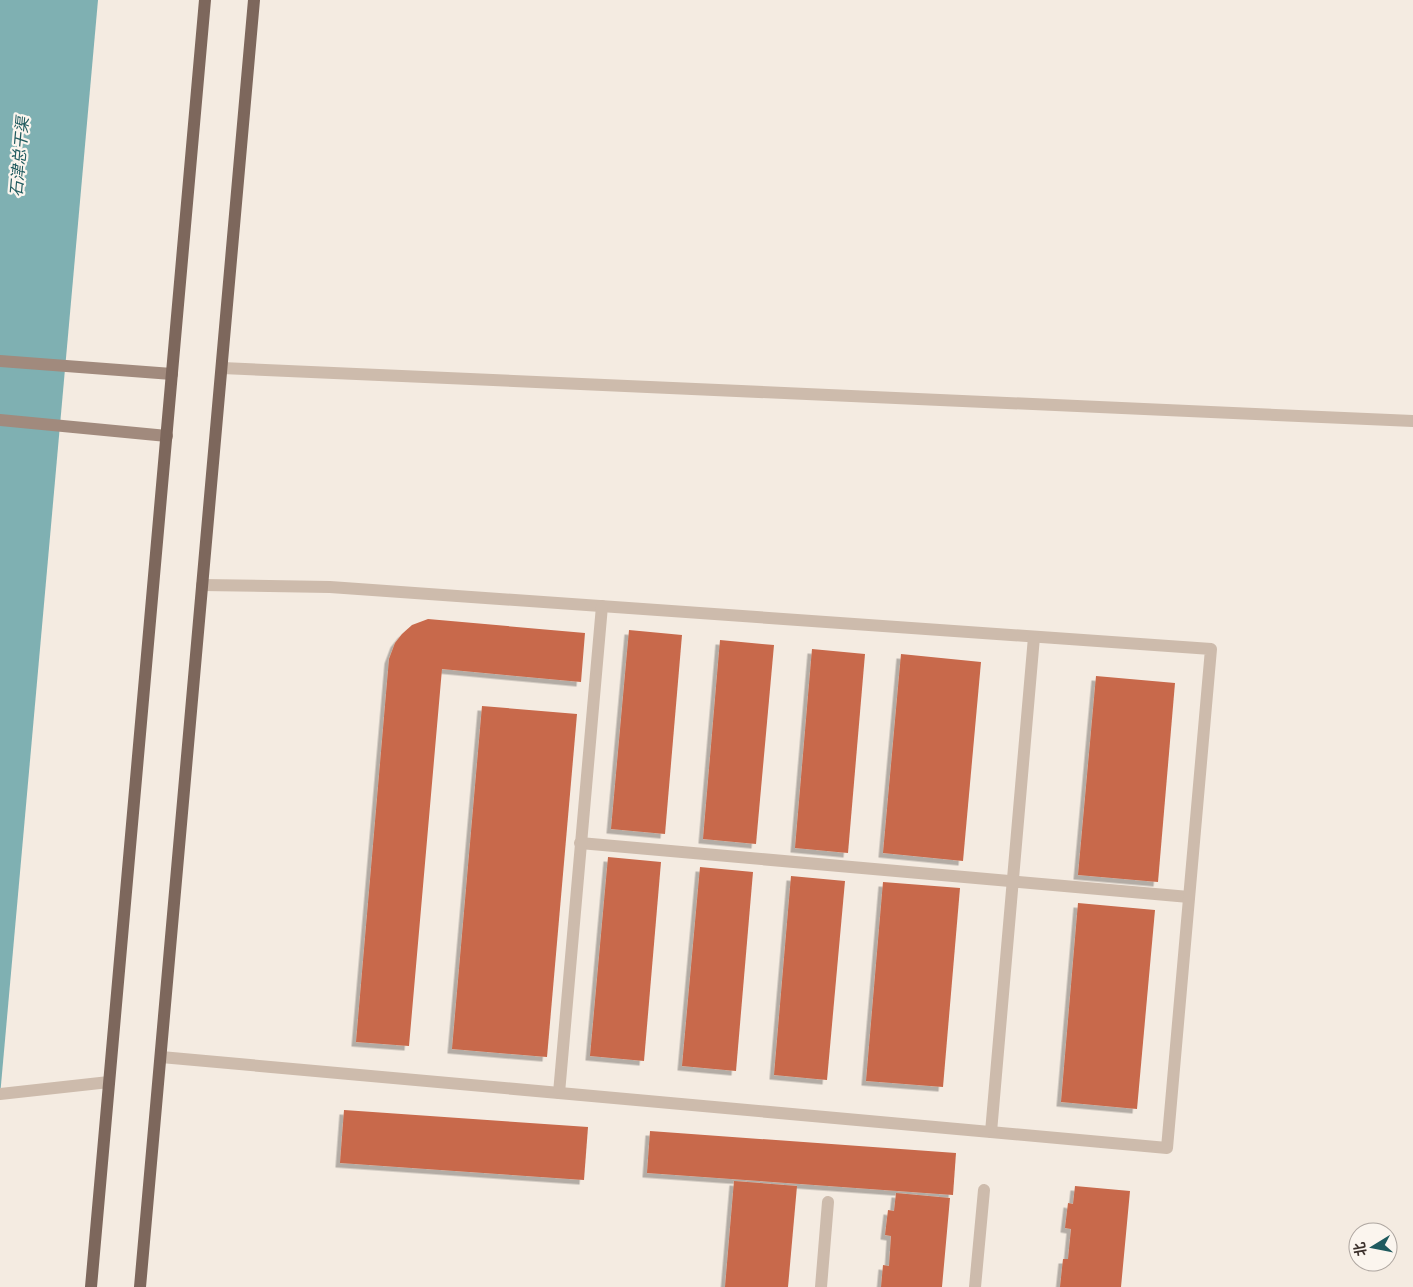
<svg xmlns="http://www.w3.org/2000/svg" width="1413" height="1287" viewBox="0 0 1413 1287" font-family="'PT Sans Narrow','Noto Sans SC',sans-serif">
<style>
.water{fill:#7fb0b2}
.building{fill:#c8694b;filter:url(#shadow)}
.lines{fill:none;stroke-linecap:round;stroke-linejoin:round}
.service{stroke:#cdbbac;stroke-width:12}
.minor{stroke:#cdbbac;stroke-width:12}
.secondary{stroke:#a18a7d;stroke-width:12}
.primary{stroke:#7d675c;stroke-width:12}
.labels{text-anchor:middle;stroke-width:4.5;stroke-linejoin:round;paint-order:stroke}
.water-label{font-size:16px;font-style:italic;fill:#1f5a5e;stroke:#fbf5ee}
</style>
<defs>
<filter id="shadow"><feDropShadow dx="-4.5" dy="4.5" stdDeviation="0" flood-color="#0004"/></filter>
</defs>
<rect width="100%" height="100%" fill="#f4ebe1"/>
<path class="water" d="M0,0H98L0,1096Z"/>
<g class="building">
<path d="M428,619L585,633L581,682L442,669L409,1046L356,1042L389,659L395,643L402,634L412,625Z"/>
<path d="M629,630L682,635L665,834L611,829Z"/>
<path d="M720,640L774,645L756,844L703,839Z"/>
<path d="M812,649L865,654L848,853L795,848Z"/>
<path d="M901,654L981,662L963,861L883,853Z"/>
<path d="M1096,676L1175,683L1158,882L1078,875Z"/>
<path d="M482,706L577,714L547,1057L452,1049Z"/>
<path d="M608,857L661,862L644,1061L590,1056Z"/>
<path d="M700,867L753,872L736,1071L682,1066Z"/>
<path d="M791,876L845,881L827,1080L774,1075Z"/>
<path d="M883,882L960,888L943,1087L866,1081Z"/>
<path d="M1078,903L1155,910L1137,1109L1061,1102Z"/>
<path d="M344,1110L588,1127L584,1180L340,1163Z"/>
<path d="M650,1131L956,1153L953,1195L647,1173Z"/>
<path d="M734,1181L797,1186L788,1287H725Z"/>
<path d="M1075,1186L1130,1191L1121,1287H1060L1063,1259H1068L1071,1229L1065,1228L1068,1203L1073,1204Z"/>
<path d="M896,1193L950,1198L942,1287H881L883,1265L889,1266L891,1236L885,1235L888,1210L894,1211Z"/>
</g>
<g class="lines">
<g class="service">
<path d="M580,843L1189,897"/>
<path d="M161,1057L1167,1148L1211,649L330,587L202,585"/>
<path d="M559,1093L602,606"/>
<path d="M991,1132L1034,637"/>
<path d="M821,1287L828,1202"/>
<path d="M975,1287L984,1190"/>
</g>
<g class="minor">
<path d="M222,368L1413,421"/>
<path d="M0,1094L109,1082"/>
</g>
<g class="secondary">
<path d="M0,361L172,374"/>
<path d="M0,420L167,436"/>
</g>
<g class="primary">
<path d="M91,1287L205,0"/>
<path d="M140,1287L254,0"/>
</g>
</g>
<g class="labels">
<g class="water-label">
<text transform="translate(19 157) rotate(-85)" y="6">石津总干渠</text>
</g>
</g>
<g transform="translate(1373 1247) rotate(260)"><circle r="24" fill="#fbf5ee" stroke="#aea6a0"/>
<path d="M0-4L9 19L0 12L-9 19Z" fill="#1f5a5e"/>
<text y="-8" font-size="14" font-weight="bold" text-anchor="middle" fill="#3b302b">北</text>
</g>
</svg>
